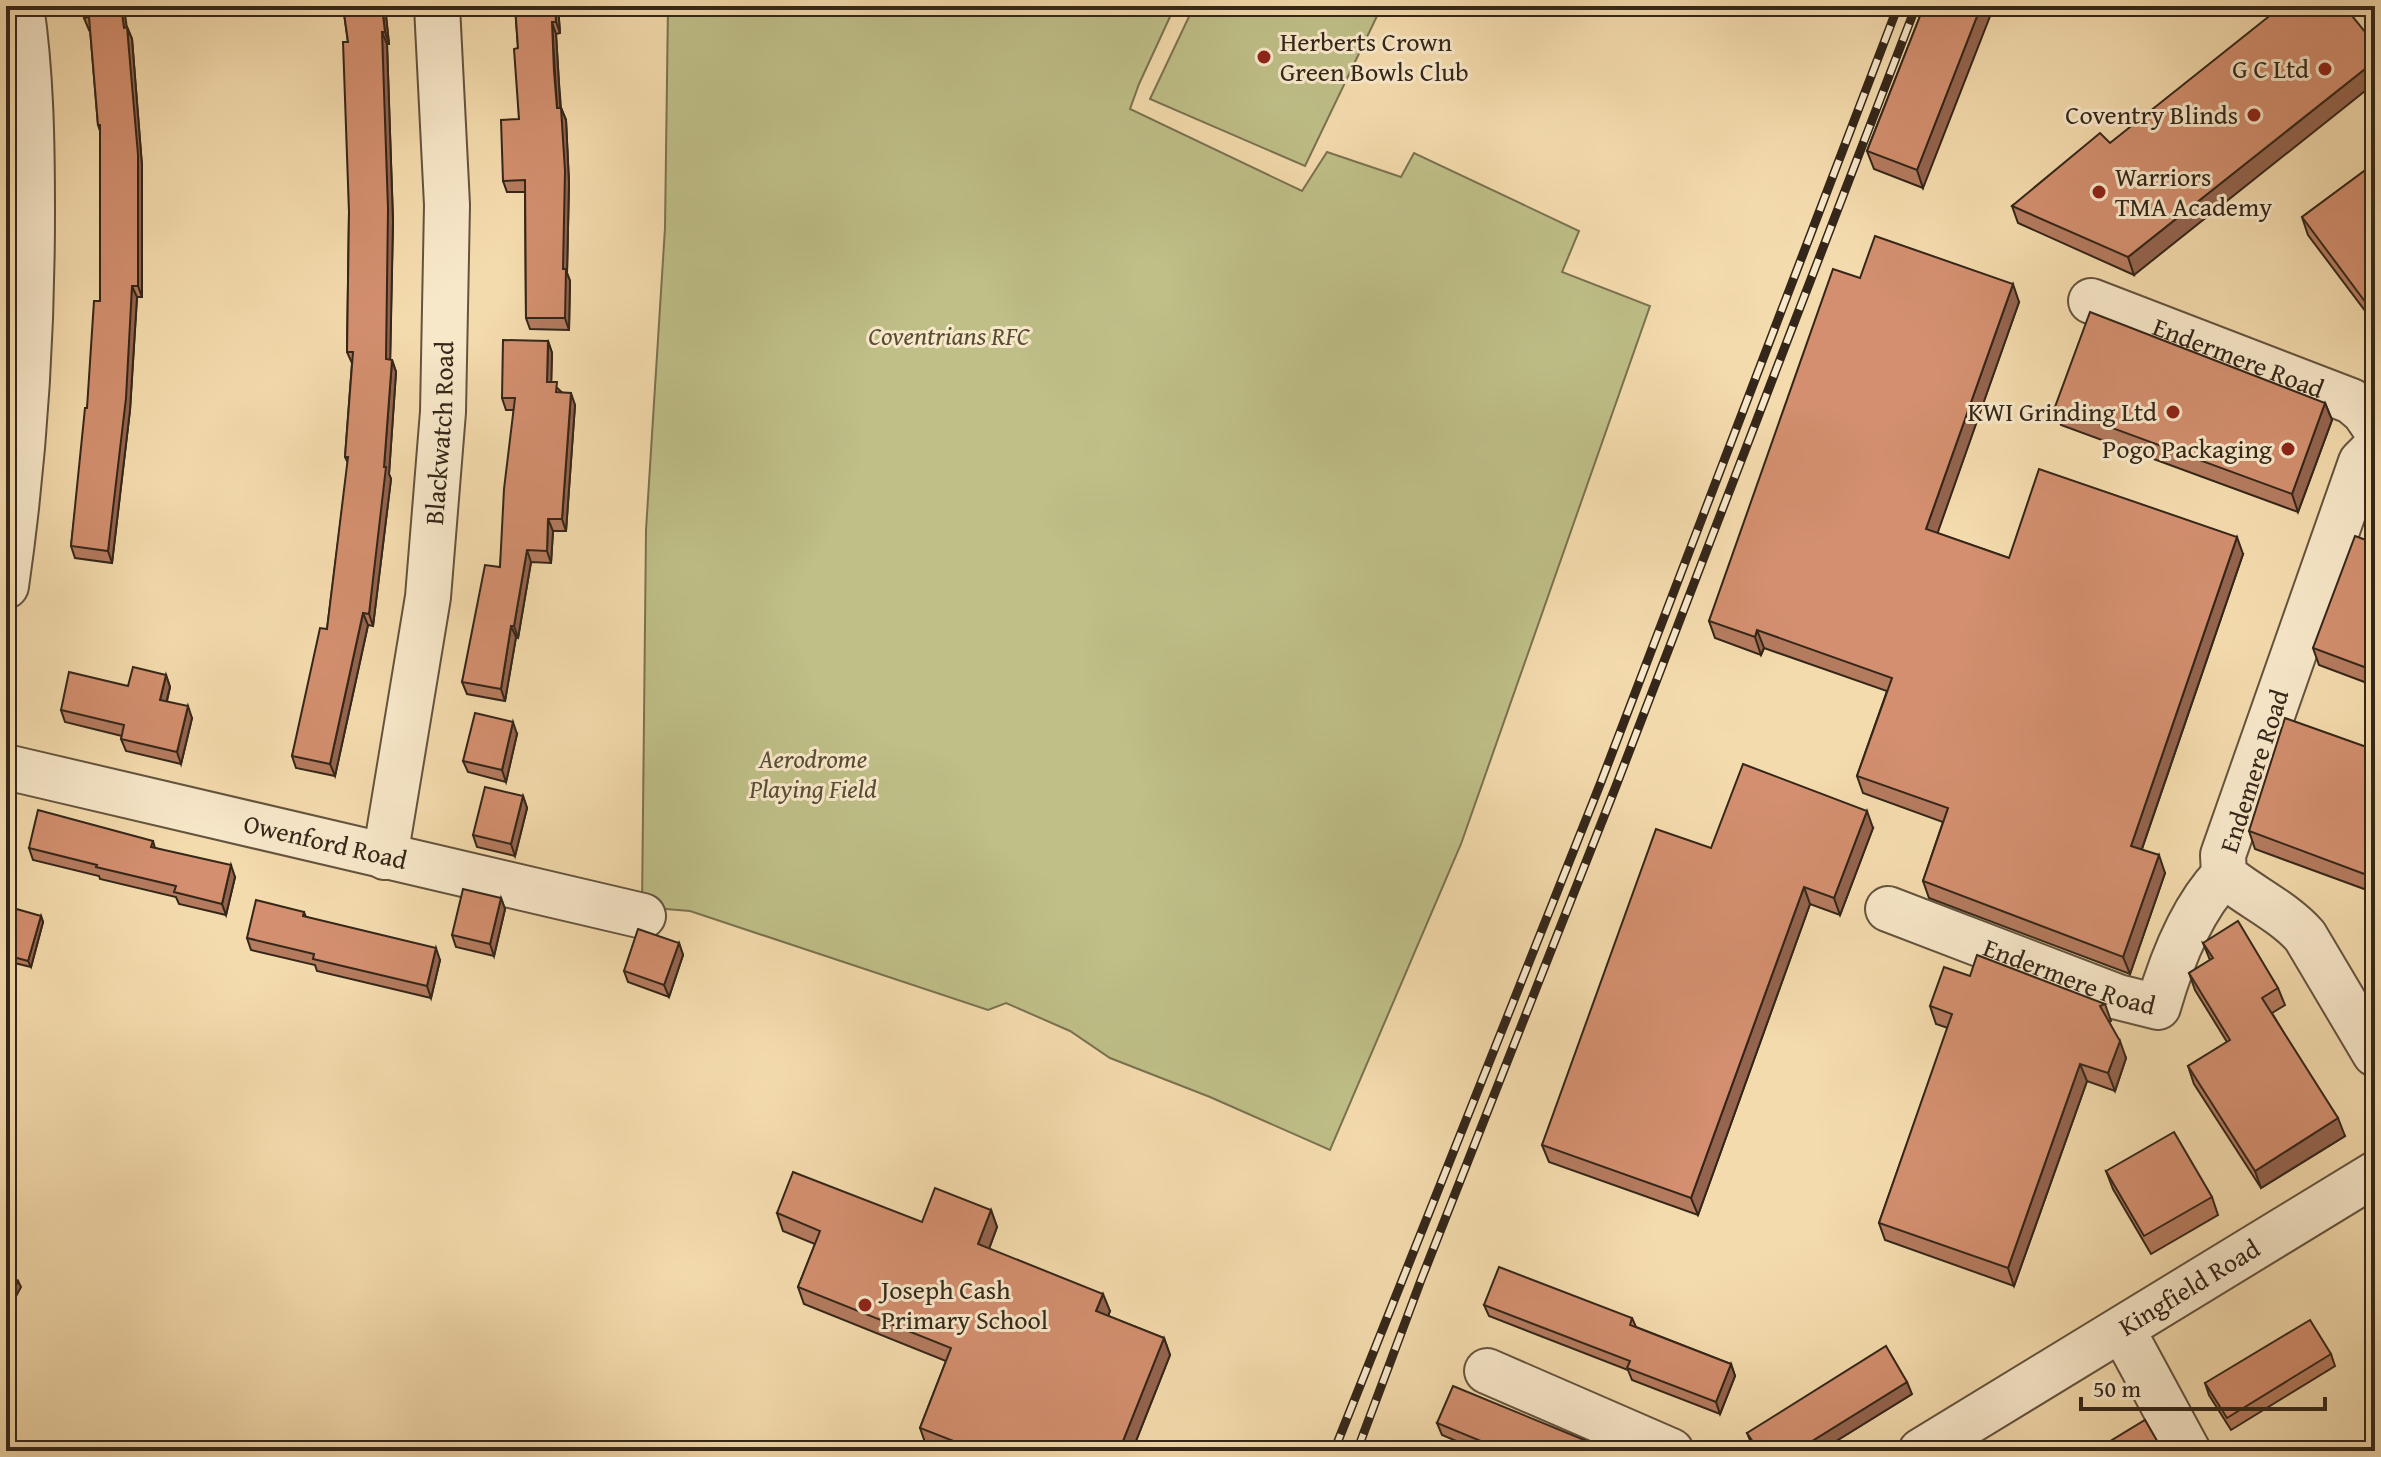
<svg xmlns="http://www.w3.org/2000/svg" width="2381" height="1457" viewBox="0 0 2381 1457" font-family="'Gentium Book Plus',serif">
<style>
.green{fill:#bfbf88;stroke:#7a7250;stroke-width:2}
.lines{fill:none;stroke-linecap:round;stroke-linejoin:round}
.minor-casing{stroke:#64533e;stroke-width:48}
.minor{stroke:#f8e8ca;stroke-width:44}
.rail-casing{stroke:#342619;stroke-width:9}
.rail{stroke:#f8e8ca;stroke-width:6;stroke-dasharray:18;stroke-linecap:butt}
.wall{fill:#b57b5f;stroke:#342619;stroke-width:2}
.shaded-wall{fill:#94644e;stroke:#342619;stroke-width:2}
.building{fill:#d38f6f;stroke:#342619;stroke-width:2}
.poi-dot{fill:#8f2418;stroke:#f8e8ca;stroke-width:3}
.labels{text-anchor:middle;stroke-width:6;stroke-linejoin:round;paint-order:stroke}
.poi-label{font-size:26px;fill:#342619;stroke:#f8e8ca;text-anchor:end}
.park-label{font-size:26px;font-style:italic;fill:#574c35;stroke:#f8e8ca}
.street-label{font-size:26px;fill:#342619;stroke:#f8e8ca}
</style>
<rect width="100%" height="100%" fill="#f4dbad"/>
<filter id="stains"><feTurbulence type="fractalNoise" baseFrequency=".0025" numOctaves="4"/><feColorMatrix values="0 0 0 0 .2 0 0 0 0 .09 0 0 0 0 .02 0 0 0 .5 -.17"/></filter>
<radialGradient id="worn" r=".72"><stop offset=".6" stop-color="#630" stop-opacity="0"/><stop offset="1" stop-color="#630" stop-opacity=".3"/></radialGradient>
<g class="green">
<path d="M668,6H1175L1139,84L1130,109L1302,191L1327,152L1401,177L1414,153L1579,231L1562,272L1650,306L1461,844L1330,1150L1210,1097L1110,1058L1070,1031L1006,1003L988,1010L690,911L642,907L646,530L665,228Z"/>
<path d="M1194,6H1360L1378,14L1305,166L1150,99Z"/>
</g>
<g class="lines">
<g class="minor-casing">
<g id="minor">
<path id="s1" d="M2091,301L2351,401L2364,412L2375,428"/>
<path d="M2375,448L2361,462L2223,855L2224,875C2249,896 2283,911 2305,936L2375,1054"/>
<path d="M6,586C24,462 32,338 32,212C32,144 31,73 21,6"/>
<path id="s2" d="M6,767L643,916"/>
<path id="s3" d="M385,857L428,597L443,412L447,205L437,6"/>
<path id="s4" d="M1888,909L2118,997L2158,1007C2171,962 2191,909 2224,875"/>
<path d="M2122,1329L2188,1451"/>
<path d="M1487,1371L1671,1451"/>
<path id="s5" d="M1921,1451L2375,1174"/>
</g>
</g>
<use href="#minor" class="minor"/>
<g class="rail-casing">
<g id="rail">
<path d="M1334,1451L1601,782L1898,6"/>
<path d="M1357,1451L1421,1280L1616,786L1916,6"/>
</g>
</g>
<use href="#rail" class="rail"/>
</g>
<g class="wall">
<path d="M83,6L127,27L132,39L142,166V297H137L130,410L112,563L75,558L71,546L100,301V131L98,125L90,29L89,30L84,18Z"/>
<path d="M343,6H385L389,44H387L393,221L390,360H392L396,372L389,474L391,479L373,626L368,625L335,776L296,768L292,756L327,629L348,463L345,457L352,363L347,352L349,212L348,42Z"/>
<path d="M515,6H558L560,33L556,34L559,83L561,108L566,120L569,183L567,273L570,281L569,330L530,329L526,318L525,192H507L503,181L519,119L518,48Z"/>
<path d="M1924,6L1923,188L1874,169L1867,151Z"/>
<path d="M2110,143L2134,275L2018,223L2012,206Z"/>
<path d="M2375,163V324L2308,235L2302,217Z"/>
<path d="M1860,278L2019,302L1937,533L2009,558L2243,554L2142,849L2165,873L2130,974L1929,898L1923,881L1943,822L1863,793L1857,776L1887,691L1764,648L1761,655L1715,638L1709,621Z"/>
<path d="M548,341L552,353L551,382L575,405L566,531H553L551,563L531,562L518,638L516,637L505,701L467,694L462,682L500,567L514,410H506L502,398Z"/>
<path d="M2325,403L2332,420L2298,512L2061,425L2055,407Z"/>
<path d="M2375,540V686L2319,665L2313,648Z"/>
<path d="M166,675L170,687L167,701L192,718L181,764L126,751L121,739L122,736L65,722L61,710L128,686Z"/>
<path d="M517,734L506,782L468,772L463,761Z"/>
<path d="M2375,750V893L2255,849L2249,831Z"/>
<path d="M523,796L527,808L515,856L477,847L473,835Z"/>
<path d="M1873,828L1840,915L1810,904L1698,1215L1549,1162L1542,1145L1711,848Z"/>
<path d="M153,841L155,848L235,877L226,915L179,904L176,897L100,879L99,876L33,860L29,848Z"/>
<path d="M501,898L505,909L494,956L456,947L452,935Z"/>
<path d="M304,912L306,917L440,960L431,998L317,971L315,965L251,950L247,938Z"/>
<path d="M41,916L43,922L31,967L6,961V933Z"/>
<path d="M679,943L683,955L669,997L628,982L624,971Z"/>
<path d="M2203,943L2278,988L2285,1005L2272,1013L2345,1136L2261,1188L2194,1084L2188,1066L2227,1042L2195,990L2189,973L2210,960Z"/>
<path d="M1970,976L2105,1004L2111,1021L2109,1022L2126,1058L2115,1091L2087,1081L2014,1286L1885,1240L1879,1223L1948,1028L1936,1024L1930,1006Z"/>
<path d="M2106,1171L2212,1197L2218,1215L2151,1254L2113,1189Z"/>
<path d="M991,1210L997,1227L989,1249L1110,1311L1108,1316L1164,1338L1170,1355L1132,1451H941L926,1445L920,1428L946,1361L804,1304L798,1287L815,1244L783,1231L777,1213L922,1222Z"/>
<path d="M1484,1305L1632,1318L1636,1327L1731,1364L1735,1376L1720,1414L1632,1380L1628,1370L1489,1316Z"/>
<path d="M2331,1354L2335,1366L2231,1430L2209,1395L2205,1383Z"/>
<path d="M1912,1394L1820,1451H1756L1752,1445L1747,1433Z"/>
<path d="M1437,1423L1611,1451H1480L1442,1435Z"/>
</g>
<g class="shaded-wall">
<path d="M121,6H124L128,37L127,27L132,39L142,166V297L138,286L124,28Z"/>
<path d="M382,6H385L389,44L385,32Z"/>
<path d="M555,6H558L560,33L556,22Z"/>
<path d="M1981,6H1994L1923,188L1917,170Z"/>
<path d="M552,22L556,34L561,120L557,108Z"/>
<path d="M382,32L387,44L393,221L390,371L386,359Z"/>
<path d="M2375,61V83L2134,275L2128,257Z"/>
<path d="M561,108L566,120L569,183L567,273L570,281L569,330L565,318L563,269Z"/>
<path d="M2013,284L2019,302L1933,546L1926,529Z"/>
<path d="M132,286L137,297L130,410L112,563L108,551Z"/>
<path d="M548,341L552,353L551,394L547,382Z"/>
<path d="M392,360L396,372L389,474L391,479L373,626L369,614L384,467Z"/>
<path d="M571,393L575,405L566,531L562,519Z"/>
<path d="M2325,403L2332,420L2298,512L2292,494Z"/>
<path d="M548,519L553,531L551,563L547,551Z"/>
<path d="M2237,537L2243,554L2137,863L2131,846Z"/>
<path d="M527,550L531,562L518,638L514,626Z"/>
<path d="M363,613L368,625L335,776L330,764Z"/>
<path d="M511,626L516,637L505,701L501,689Z"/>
<path d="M1757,630L1764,648L1761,655L1755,637Z"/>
<path d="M166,675L170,687L164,711L160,700Z"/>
<path d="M188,706L192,718L181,764L177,752Z"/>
<path d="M513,722L517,734L506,782L502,770Z"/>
<path d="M523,796L527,808L515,856L511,844Z"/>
<path d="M1867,811L1873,828L1840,915L1834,898Z"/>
<path d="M2159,855L2165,873L2130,974L2123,957Z"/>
<path d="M231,865L235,877L226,915L222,904Z"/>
<path d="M1804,887L1810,904L1698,1215L1691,1198Z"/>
<path d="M501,898L505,909L494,956L490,944Z"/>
<path d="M41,916L43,922L31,967L28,961Z"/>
<path d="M679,943L683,955L669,997L664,985Z"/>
<path d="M436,948L440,960L431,998L427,986Z"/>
<path d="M6,980L9,987L6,995Z"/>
<path d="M2120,1041L2126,1058L2115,1091L2108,1073Z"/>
<path d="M2080,1064L2087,1081L2014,1286L2008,1268Z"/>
<path d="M2338,1118L2345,1136L2261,1188L2255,1171Z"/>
<path d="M991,1210L997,1227L984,1262L978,1244Z"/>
<path d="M18,1281L21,1287L6,1315V1305Z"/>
<path d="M1103,1294L1110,1311L1103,1329L1096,1311Z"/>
<path d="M1164,1338L1170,1355L1132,1451H1119Z"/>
<path d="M1731,1364L1735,1376L1720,1414L1716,1402Z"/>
<path d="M1907,1382L1912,1394L1820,1451H1796Z"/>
</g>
<g class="building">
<path d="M83,6H121L124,28L127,27L138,155V286H132L126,398L108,551L71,546L85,408H87L94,301H100V125H98L89,17L84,18Z"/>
<path d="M343,6H382L385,32H382L388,209L386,359L392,360L384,467H386L369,614L363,613L330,764L292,756L320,628L327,629L348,457H345L353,352H347L349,212L343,42H348Z"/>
<path d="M515,6H555L556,22H552L554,71L557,108H561L565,171L563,269H566L565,318H526L525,180L503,181L501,120L519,119L514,49L518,48Z"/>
<path d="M1924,6H1981L1917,170L1867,151Z"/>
<path d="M2282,6H2344L2375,44V61L2128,257L2012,206L2100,133L2110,143Z"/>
<path d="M2375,163V315L2302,217Z"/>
<path d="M1875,236L2013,284L1926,529L2009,558L2039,469L2237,537L2131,846L2159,855L2123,957L1923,881L1948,808L1857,776L1892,678L1757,630L1755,637L1709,621L1833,269L1860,278Z"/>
<path d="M2090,312L2325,403L2292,494L2055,407Z"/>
<path d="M503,340L548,341L547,382H557L556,392L571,393L562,519H548L547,551L527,550L514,626H511L501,689L462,682L485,565L500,567L504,489L515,398H502Z"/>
<path d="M2355,536L2374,543L2375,540V671L2313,648Z"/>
<path d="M133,667L166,675L160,700L188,706L177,752L121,739L124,725L61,710L69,672L128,686Z"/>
<path d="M475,713L513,722L502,770L463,761Z"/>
<path d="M2285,718L2375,750V878L2249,831Z"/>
<path d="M1743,764L1867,811L1834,898L1804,887L1691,1198L1542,1145L1656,829L1711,848Z"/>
<path d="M485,787L523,796L511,844L473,835Z"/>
<path d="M38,810L153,841L151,847L231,865L222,904L174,892L176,886L96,867L97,865L29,848Z"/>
<path d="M463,889L501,898L490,944L452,935Z"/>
<path d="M256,900L304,912L303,916L436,948L427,986L313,959L314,954L247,938Z"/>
<path d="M13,908L41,916L28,961L6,955V933Z"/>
<path d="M2238,921L2278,988L2262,998L2338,1118L2255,1171L2188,1066L2230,1040L2189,973L2213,958L2203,943Z"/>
<path d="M638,929L679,943L664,985L624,971Z"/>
<path d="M1977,955L2105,1004L2100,1006L2120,1041L2108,1073L2080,1064L2008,1268L1879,1223L1952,1014L1930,1006L1944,967L1970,976Z"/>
<path d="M2174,1132L2212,1197L2144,1236L2106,1171Z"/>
<path d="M793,1172L922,1222L935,1188L991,1210L978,1244L1103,1294L1096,1311L1164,1338L1119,1451H979L920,1428L951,1348L798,1287L820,1231L777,1213Z"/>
<path d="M1499,1267L1632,1318L1630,1325L1731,1364L1716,1402L1627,1368L1630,1361L1484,1305Z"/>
<path d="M6,1274L18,1281L6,1305Z"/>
<path d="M2310,1320L2331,1354L2227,1418L2205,1383Z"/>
<path d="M1886,1346L1907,1382L1796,1451H1759L1747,1433Z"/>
<path d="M1453,1386L1611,1451H1505L1437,1423Z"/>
<path d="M2145,1420L2163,1451H2094Z"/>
</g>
<g class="poi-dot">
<circle cx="1264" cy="57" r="8"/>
<circle cx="2325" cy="69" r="8"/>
<circle cx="2254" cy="115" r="8"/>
<circle cx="2099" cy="192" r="8"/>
<circle cx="2173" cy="412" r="8"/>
<circle cx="2288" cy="449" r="8"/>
<circle cx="865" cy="1305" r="8"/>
</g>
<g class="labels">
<g class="poi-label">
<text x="1280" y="51" text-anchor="start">Herberts Crown<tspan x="1280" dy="30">Green Bowls Club</tspan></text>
<text x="2309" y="78">G C Ltd</text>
<text x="2238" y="124">Coventry Blinds</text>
<text x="2115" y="186" text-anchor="start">Warriors<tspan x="2115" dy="30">TMA Academy</tspan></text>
<text x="2157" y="421">KWI Grinding Ltd</text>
<text x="2272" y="458">Pogo Packaging</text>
<text x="881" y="1299" text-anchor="start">Joseph Cash<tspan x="881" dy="30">Primary School</tspan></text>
</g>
<g class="park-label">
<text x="949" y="345">Coventrians RFC</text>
<text x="813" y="768">Aerodrome<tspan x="813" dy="30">Playing Field</tspan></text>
</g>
<g class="street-label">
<text dy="9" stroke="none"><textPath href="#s1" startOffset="158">Endermere Road</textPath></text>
<text dy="9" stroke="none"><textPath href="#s3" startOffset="428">Blackwatch Road</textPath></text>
<text transform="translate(2254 771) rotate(-72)" y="9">Endemere Road</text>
<text dy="9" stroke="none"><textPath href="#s2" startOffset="328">Owenford Road</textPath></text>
<text dy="9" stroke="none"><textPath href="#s4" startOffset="194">Endermere Road</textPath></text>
<text dy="9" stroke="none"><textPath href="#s5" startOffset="314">Kingfield Road</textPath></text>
</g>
</g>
<rect width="2381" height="1457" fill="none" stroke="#f4dbad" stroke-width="32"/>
<rect x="8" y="8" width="2365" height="1441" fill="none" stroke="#342619" stroke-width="4"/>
<rect x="16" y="16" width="2349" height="1425" fill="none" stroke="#342619" stroke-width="2"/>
<path d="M2081 1397v12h244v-12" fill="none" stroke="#342619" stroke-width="4"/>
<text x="2093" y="1397" font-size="24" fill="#342619" stroke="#f8e8ca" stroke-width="6" paint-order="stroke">50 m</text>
<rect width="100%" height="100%" filter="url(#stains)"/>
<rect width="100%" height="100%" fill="url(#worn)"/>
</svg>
